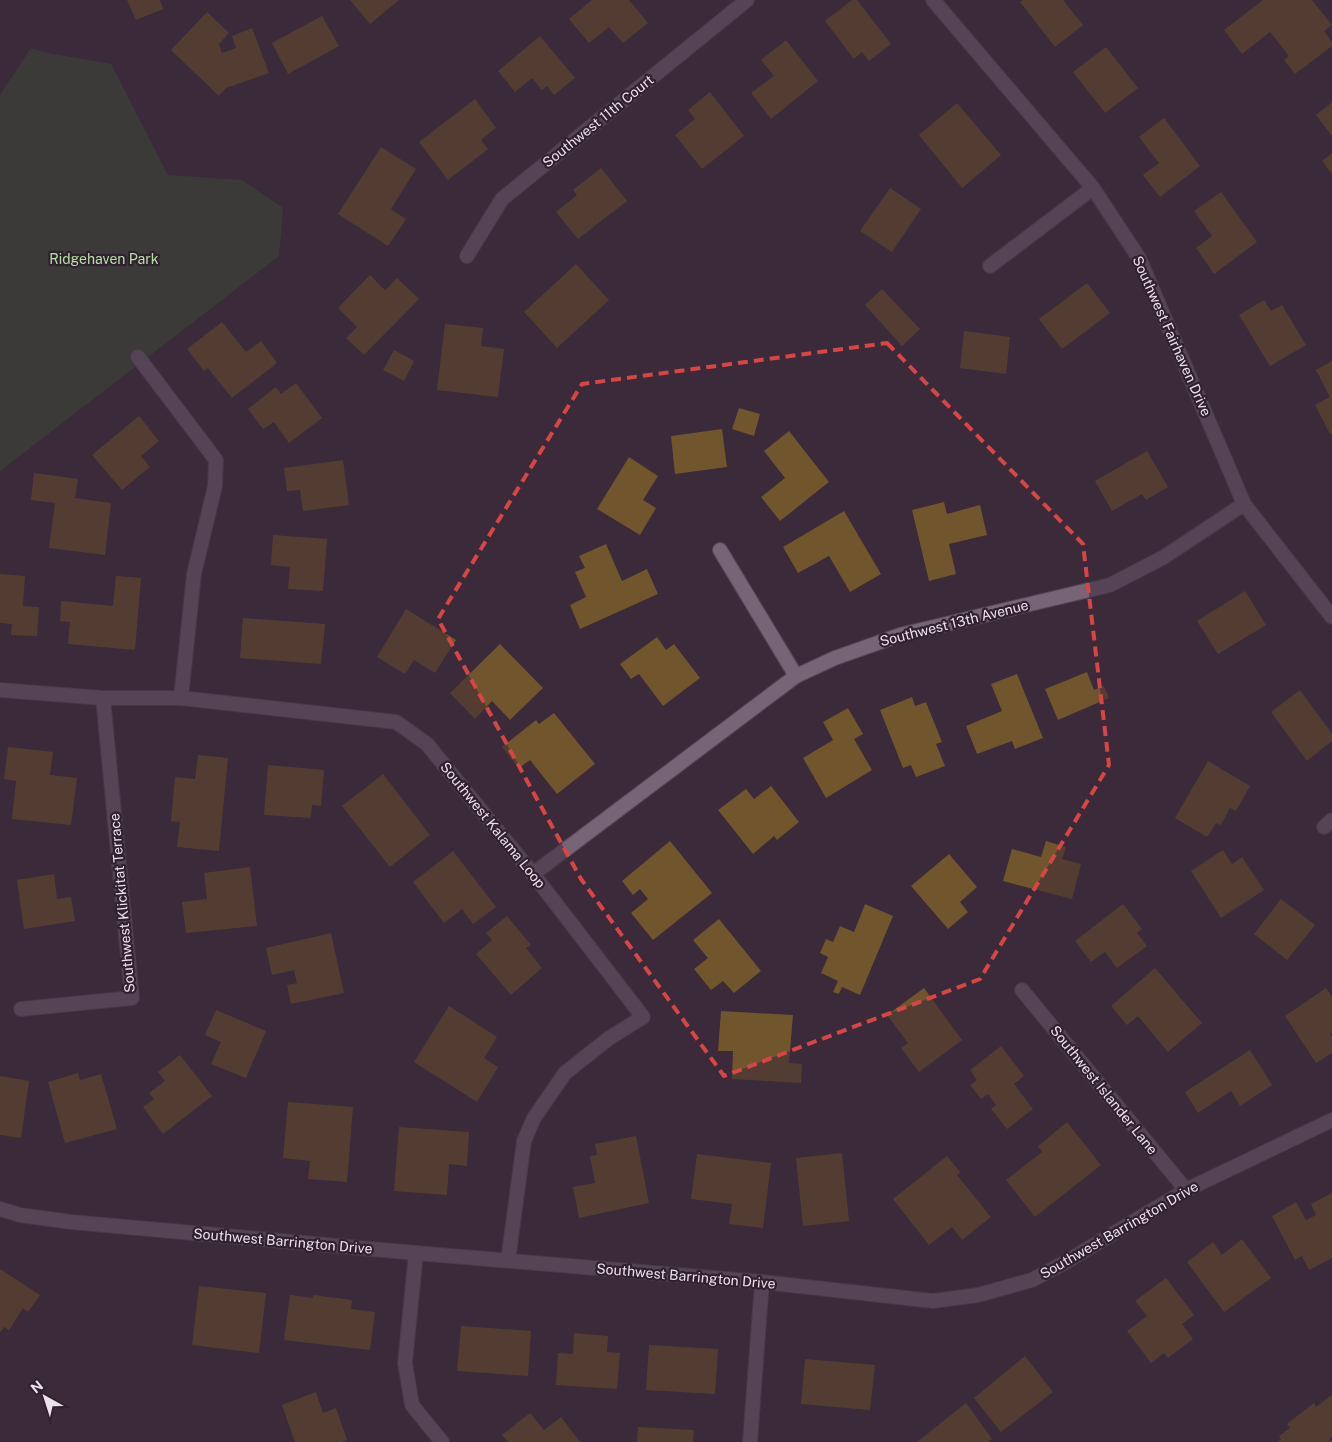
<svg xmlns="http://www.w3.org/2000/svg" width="1332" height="1442" viewBox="0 0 1332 1442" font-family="'Public Sans',sans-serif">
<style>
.green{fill:#3d4f37}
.building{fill:#71552c}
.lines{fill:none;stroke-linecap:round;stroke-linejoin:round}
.minor-casing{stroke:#564856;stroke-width:16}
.tertiary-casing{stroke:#564856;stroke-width:16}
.minor{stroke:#776477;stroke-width:14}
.tertiary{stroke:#776477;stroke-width:14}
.marked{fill:none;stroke:#d94445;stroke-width:4;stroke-dasharray:10 6;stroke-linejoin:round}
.labels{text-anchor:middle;stroke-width:4.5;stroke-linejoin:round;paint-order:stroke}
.street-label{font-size:14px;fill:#ebe1eb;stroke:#302030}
.park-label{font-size:14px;fill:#b2e1a2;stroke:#302030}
</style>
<rect width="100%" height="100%" fill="#3a2a3a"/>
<path class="green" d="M31,48L43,52L111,64L168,175L242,180L283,208L279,256L0,471V95Z"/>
<g class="building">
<path d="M127,0H160L163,9L136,20Z"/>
<path d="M350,0H399L370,24Z"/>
<path d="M592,0H629L648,23L623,43L609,27L589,43L569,19Z"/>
<path d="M852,0H857L891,44L869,61L862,52L854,59L825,21Z"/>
<path d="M1023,0H1063L1083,25L1055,47L1020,2Z"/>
<path d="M1263,0H1312L1332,25L1324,31L1332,42V46L1295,74L1284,60L1289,56L1270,32L1242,54L1224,30Z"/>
<path d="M207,12L229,33L219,44L222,53L236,48L232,36L252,28L269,73L226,88L219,96L171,50Z"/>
<path d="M322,16L339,46L288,74L272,43Z"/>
<path d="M540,36L575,78L554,95L547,86L542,90L532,78L515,92L498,71Z"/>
<path d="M786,40L818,81L771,119L751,93L774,76L761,60Z"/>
<path d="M1106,47L1138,88L1105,113L1073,72Z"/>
<path d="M710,92L744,136L702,169L675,135L695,119L688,110Z"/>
<path d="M475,99L496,128L481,140L488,149L448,180L419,142Z"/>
<path d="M1332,102V136L1316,115Z"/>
<path d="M957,103L1001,155L962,188L919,135Z"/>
<path d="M1164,118L1200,166L1160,197L1143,175L1159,163L1139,137Z"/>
<path d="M381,147L416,169L391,209L406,219L388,246L338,214Z"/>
<path d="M1332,153V174L1322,161Z"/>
<path d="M601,168L627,201L578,239L556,212L577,195L573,190Z"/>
<path d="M890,188L921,209L892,252L860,231Z"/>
<path d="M1221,192L1257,242L1214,274L1196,248L1212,236L1194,211Z"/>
<path d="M576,264L609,300L557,348L524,312Z"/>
<path d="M370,275L385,290L397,278L419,299L364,355L346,338L357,327L338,308Z"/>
<path d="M1087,283L1110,313L1062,349L1039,319Z"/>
<path d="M882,289L920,329L902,346L865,305Z"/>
<path d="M1264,300L1271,311L1282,305L1306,345L1270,366L1239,315Z"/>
<path d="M222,322L246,352L261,341L277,363L232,398L208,368L204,371L187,349Z"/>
<path d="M445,324L483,328L481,346L504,349L498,397L437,390Z"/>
<path d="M964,331L1010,337L1006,374L960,368Z"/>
<path d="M394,350L414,361L404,381L383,370Z"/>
<path d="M1332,361V433L1330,434L1315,405L1330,397L1316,370Z"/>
<path d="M296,383L322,418L289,443L274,422L263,429L248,409L276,387L281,394Z"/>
<path d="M739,408L760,414L754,436L732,429Z"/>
<path d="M139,416L159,441L141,456L150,467L122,490L92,455Z"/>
<path d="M722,429L727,467L675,474L671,436Z"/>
<path d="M789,431L829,482L780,521L761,497L785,478L764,451Z"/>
<path d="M1147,451L1168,487L1146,500L1142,494L1112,511L1095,481Z"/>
<path d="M629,457L658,476L643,500L656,508L640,535L597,509Z"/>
<path d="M343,460L349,505L303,511L300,490L287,491L284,468Z"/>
<path d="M34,473L78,479L75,498L111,503L105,555L49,548L55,503L31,500Z"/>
<path d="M944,502L947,514L980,505L987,535L949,544L956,574L929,581L912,510Z"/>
<path d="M844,511L881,574L850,592L829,556L798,573L783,547Z"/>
<path d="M273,535L327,539L323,591L288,589L290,567L271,565Z"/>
<path d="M606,544L622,581L647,569L658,594L580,629L570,605L586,597L575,572L585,568L579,556Z"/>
<path d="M0,574L25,576L23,606L39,607L37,636L11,635L12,624L0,623Z"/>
<path d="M116,576L141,578L135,650L68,644L70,622L60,621L61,601L113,606Z"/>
<path d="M1245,591L1266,625L1218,654L1197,621Z"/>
<path d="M406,609L456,640L435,673L414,660L405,674L377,657Z"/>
<path d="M243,618L325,624L321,664L240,658Z"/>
<path d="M657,637L666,650L674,644L700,678L663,706L639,674L631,679L620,664Z"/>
<path d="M500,644L543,688L510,720L492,701L475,719L450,693Z"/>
<path d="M1087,672L1094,690L1104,686L1109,698L1058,720L1045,689Z"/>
<path d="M1017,674L1043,738L1015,749L1012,741L977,754L966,726L1002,711L991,684Z"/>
<path d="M1300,690L1332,734V741L1307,761L1271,712Z"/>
<path d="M912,697L915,706L926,702L942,742L936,744L945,766L916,777L911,765L903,768L880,710Z"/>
<path d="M848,708L863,734L854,739L872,770L826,798L803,758L833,740L823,722Z"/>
<path d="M554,713L595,764L557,794L530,760L519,768L502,747L536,720L539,724Z"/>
<path d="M8,747L53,752L50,775L77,778L71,825L12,819L16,781L4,779Z"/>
<path d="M198,755L228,758L219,851L177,847L180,822L171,821L175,777L195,779Z"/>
<path d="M1208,761L1250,786L1236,811L1230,808L1221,825L1216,823L1207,837L1175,818Z"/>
<path d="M268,765L324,770L321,806L312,805L311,818L264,815Z"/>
<path d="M383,774L430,835L390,867L342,806Z"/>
<path d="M771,786L799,822L777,840L774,836L753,854L718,810L746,789L754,799Z"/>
<path d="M670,841L712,893L653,940L631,913L648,899L640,889L633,895L622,881Z"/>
<path d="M1046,841L1066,847L1062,859L1081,864L1072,899L1003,881L1012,849L1041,857Z"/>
<path d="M1223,850L1232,864L1242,857L1264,890L1221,918L1191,871Z"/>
<path d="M453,851L496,907L473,924L462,909L444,923L413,882Z"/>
<path d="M949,854L977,887L960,902L968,912L948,929L911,886Z"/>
<path d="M250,867L257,926L186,933L182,902L207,899L204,873Z"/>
<path d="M54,874L57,899L71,897L75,921L24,929L17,880Z"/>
<path d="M1281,899L1315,925L1287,960L1254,934Z"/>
<path d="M865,904L893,916L860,995L842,987L839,994L833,992L838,981L821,973L828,957L820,953L826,939L833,942L840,926L854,932Z"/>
<path d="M1123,904L1142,929L1137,933L1147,946L1117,968L1105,952L1091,962L1075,941Z"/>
<path d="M507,916L531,945L526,948L542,968L511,995L476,954L492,940L486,933Z"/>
<path d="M719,919L761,971L734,993L723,981L711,990L694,969L708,958L693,940Z"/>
<path d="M331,933L344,993L291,1004L287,985L297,983L294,970L272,975L266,948Z"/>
<path d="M1155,968L1202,1023L1168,1052L1138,1016L1127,1025L1111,1006Z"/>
<path d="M924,988L962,1040L919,1072L901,1048L908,1043L887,1015Z"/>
<path d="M1326,988L1332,997V1033L1330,1034L1332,1037V1053L1316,1063L1285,1016Z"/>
<path d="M449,1006L497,1037L484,1058L498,1067L477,1102L414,1062Z"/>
<path d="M216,1010L266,1031L246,1078L211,1064L221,1042L205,1035Z"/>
<path d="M721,1011L793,1015L789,1063L802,1064L801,1083L732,1079L733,1051H718Z"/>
<path d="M1001,1046L1024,1076L1014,1084L1033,1109L1007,1129L991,1109L996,1105L988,1094L981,1099L970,1085L977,1080L970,1070Z"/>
<path d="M1250,1050L1272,1085L1240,1106L1231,1091L1198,1113L1185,1092Z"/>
<path d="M180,1055L212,1096L163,1134L143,1107L154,1099L149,1093L165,1081L158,1072Z"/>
<path d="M78,1073L80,1080L101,1074L117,1129L65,1143L48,1082Z"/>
<path d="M0,1076L29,1081L21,1138L0,1135Z"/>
<path d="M288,1102L353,1107L347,1182L308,1179L310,1161L283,1158Z"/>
<path d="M1067,1122L1101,1165L1035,1217L1006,1180L1042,1152L1038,1146Z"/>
<path d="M399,1127L469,1132L467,1166L449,1164L447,1195L394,1191Z"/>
<path d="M636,1136L649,1203L579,1218L573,1187L595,1183L590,1156L597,1155L595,1144Z"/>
<path d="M842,1153L849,1221L803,1226L796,1158Z"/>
<path d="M697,1154L771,1163L763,1228L729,1224L732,1204L691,1199Z"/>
<path d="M947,1156L960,1172L957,1175L991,1217L962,1240L952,1227L929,1245L893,1199Z"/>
<path d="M1332,1193V1258L1309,1270L1302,1256L1295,1260L1272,1216L1296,1202L1306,1220L1316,1215L1311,1204Z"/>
<path d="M1242,1239L1271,1278L1224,1312L1187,1262L1213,1242L1222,1255Z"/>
<path d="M0,1269L40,1295L28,1312L23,1308L9,1330L4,1327L0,1333Z"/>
<path d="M1166,1278L1194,1315L1182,1324L1193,1339L1168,1358L1164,1353L1151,1363L1127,1331L1147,1316L1135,1301Z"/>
<path d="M199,1286L266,1293L259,1353L192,1345Z"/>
<path d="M290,1295L313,1298V1295L352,1300L351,1309L375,1312L370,1350L284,1340Z"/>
<path d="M461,1326L531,1331L528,1376L457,1371Z"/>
<path d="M574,1333L608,1336L607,1352L620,1353L617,1389L556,1385L558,1353L573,1354Z"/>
<path d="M649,1345L718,1349L715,1394L646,1390Z"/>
<path d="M1025,1356L1053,1392L1001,1432L974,1398Z"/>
<path d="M805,1359L875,1365L870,1410L801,1404Z"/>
<path d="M316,1392L323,1413L336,1408L347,1440L342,1442H295L282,1405Z"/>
<path d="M1332,1395V1437L1329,1439L1332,1442H1278L1281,1439L1279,1436L1290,1428L1287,1424L1314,1403L1316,1407Z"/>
<path d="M966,1403L992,1439L988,1442H917Z"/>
<path d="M530,1413L544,1430L561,1417L580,1442H508L502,1435Z"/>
<path d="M638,1427L694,1430L693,1442H637Z"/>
</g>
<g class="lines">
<g class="minor-casing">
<g id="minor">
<path d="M467,256L502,199L747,0"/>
<path d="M990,266L1093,188"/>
<path d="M138,357L216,460L215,486L194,574L181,698"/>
<path d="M720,550L796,676"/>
<path d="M0,690L103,698H181L396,722L427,744L533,874L643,1017L608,1039L565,1073L534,1118L524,1141L508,1261"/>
<path d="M1324,827L1332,820"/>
<path d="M533,874L796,676L835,658L900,635L1110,585L1164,557L1244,504"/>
<path d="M1022,990L1186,1190"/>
<path d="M21,1009L132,998L103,698"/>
<path d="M416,1253L405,1363L412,1405L442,1442"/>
<path d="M750,1442L762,1282"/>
</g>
</g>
<g class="tertiary-casing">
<g id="tertiary">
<path d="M933,0L1093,188L1139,258L1244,504L1332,617"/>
<path d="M0,1209L20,1215L71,1222L416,1253L762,1282L933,1301L978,1295L1032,1280L1064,1263L1186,1190L1332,1120"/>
</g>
</g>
<use href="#minor" class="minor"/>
<use href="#tertiary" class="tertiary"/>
</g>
<path d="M0 0H1332V1442H0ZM887,343L1083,544L1109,765L980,979L724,1076L581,879L438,619L582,384Z" fill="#3a2a3a" fill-opacity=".55" fill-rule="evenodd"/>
<path class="marked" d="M887,343L1083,544L1109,765L980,979L724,1076L581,879L438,619L582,384Z"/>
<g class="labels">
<g class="street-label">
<text transform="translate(598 121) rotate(-39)" y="5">Southwest 11th Court</text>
<text transform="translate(1172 336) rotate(66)" y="5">Southwest Fairhaven Drive</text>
<text transform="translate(954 623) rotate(-14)" y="5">Southwest 13th Avenue</text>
<text transform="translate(493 825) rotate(51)" y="5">Southwest Kalama Loop</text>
<text transform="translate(122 903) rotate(-95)" y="5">Southwest Klickitat Terrace</text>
<text transform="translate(1104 1090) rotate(51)" y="5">Southwest Islander Lane</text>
<text transform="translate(1119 1230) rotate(-30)" y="5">Southwest Barrington Drive</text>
<text transform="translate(283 1241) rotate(5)" y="5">Southwest Barrington Drive</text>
<text transform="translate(686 1276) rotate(5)" y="5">Southwest Barrington Drive</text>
</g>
<g class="park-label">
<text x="104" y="264">Ridgehaven Park</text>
</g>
</g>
<g transform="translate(45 1397) rotate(321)" stroke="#302030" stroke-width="4" paint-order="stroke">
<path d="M0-4L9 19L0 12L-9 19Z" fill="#ebe1eb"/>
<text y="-8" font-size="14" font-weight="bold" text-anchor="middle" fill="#ebe1eb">N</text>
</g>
</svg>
